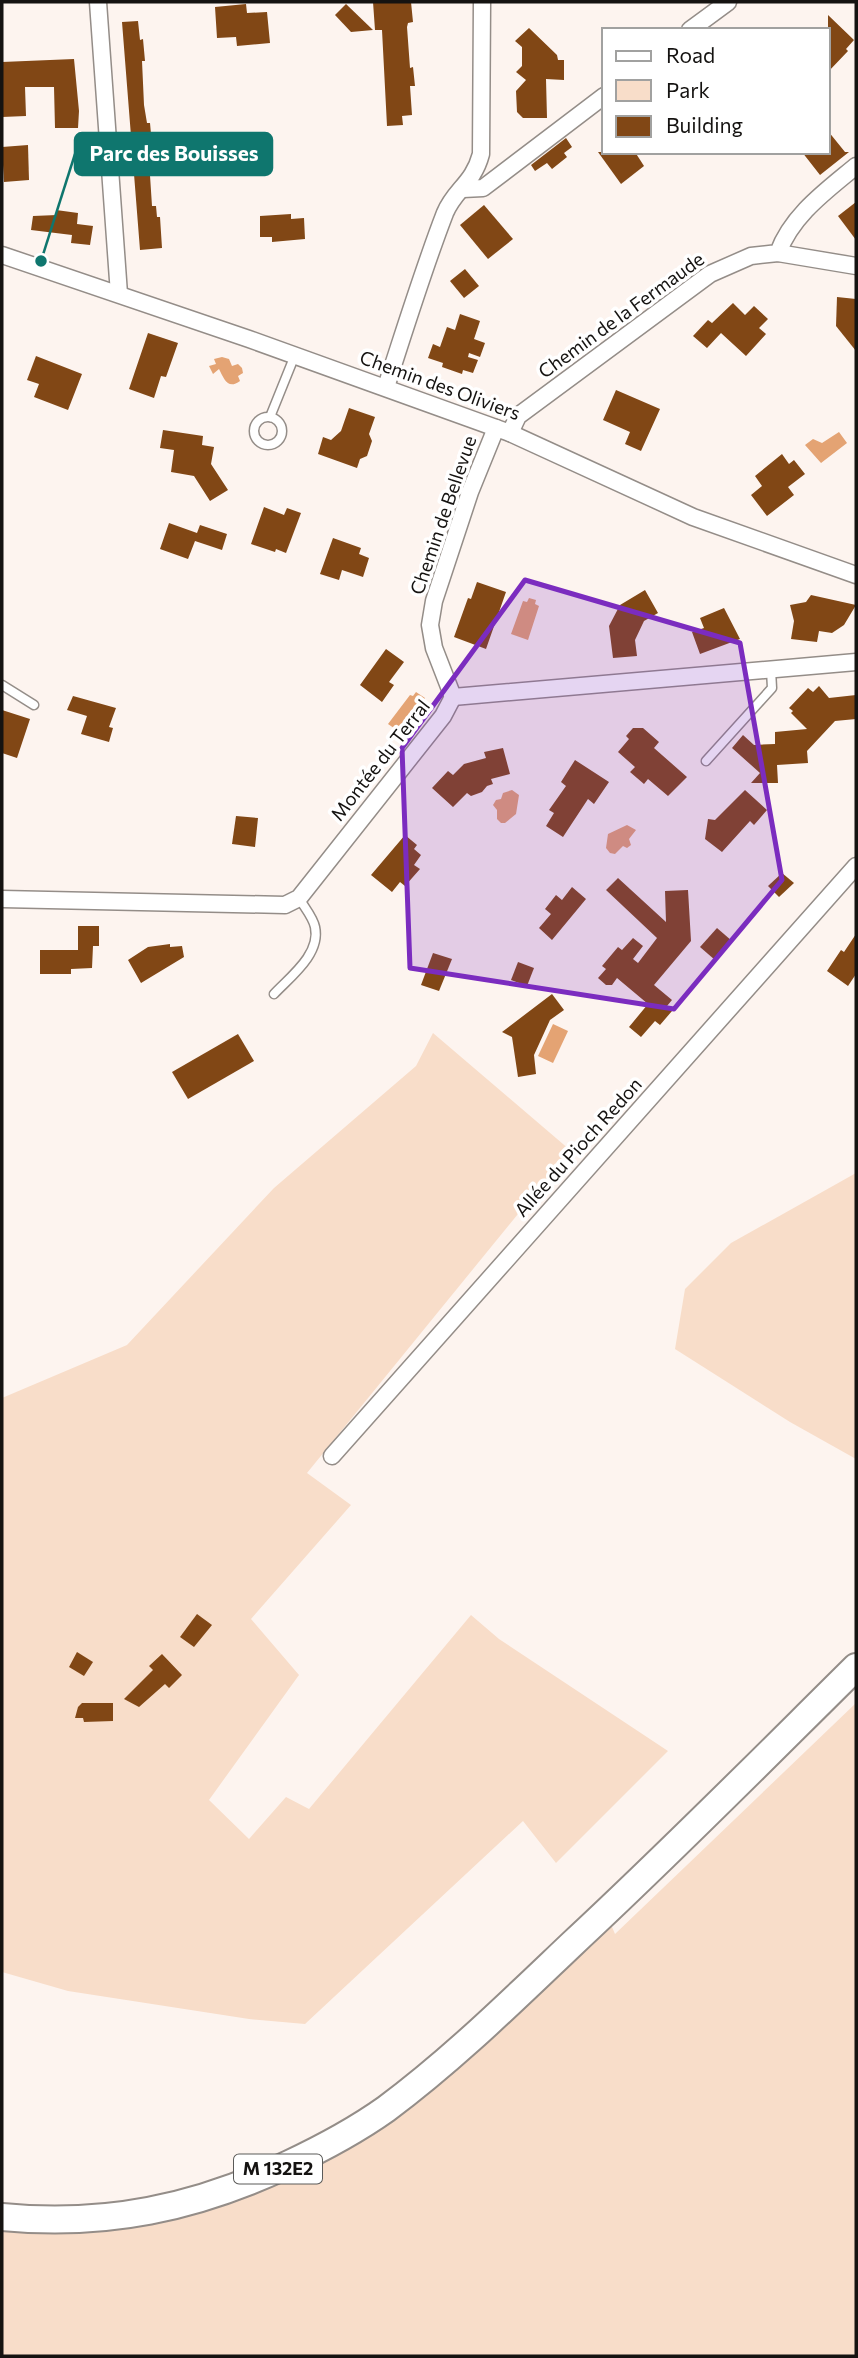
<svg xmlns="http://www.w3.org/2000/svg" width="858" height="2358" viewBox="0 0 858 2358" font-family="Commissioner,sans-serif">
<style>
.green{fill:#f8ddc9}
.water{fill:#e4a373}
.building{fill:#814715}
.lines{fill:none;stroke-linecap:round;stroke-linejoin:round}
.lane-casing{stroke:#948d88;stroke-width:11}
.street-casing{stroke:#948d88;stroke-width:19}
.primary-casing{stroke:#948d88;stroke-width:30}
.lane{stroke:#fff;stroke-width:8}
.street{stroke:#fff;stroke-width:16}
.primary{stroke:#fff;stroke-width:26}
.marked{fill:#7b2cbf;fill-opacity:0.2;stroke:#7b2cbf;stroke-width:5;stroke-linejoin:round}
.labels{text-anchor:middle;stroke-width:7;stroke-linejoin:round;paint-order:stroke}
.shield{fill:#fff;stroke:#5b5a58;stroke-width:2}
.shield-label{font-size:18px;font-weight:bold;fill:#151311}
.street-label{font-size:19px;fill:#151311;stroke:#fff}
.leader{fill:none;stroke:#0f766e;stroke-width:2.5}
.callout-dot{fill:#0f766e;stroke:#fff;stroke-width:2.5}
.callout{fill:#0f766e;stroke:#0f766e;stroke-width:2.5}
.callout-label{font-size:21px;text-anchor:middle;font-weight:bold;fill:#fff}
</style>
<rect width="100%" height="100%" fill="#fdf4ef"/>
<g class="green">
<path d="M433,1033L570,1150L307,1473L351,1505L251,1619L299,1675L209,1800L249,1839L286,1797L309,1809L471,1615L499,1639L668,1751L556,1863L523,1821L305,2024L249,2019L68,1991L2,1972V1398L127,1345L274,1188L416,1066Z"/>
<path d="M856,1173V1459L790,1422L675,1349L685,1289L731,1243Z"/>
<path d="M856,1703V2356H2V2217H107L346,2135L606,1913L615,1934Z"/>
</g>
<g class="water">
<path d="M222,357L229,359L232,366L238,364L242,368L243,373L238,376L240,381C228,390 224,379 219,369L213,374L209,366L216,364L214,359Z"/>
<path d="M839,432L847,443L821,463L805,445L813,439L822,443Z"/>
<path d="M529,598L536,600L535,604L539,606L528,640L511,634L523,601L527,602Z"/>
<path d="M416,692L425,698L422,702L426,705L404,735L388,724L410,695L413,696Z"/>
<path d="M512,790L519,795L516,814L505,823H501L497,819V810L493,805L496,800L501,799L503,793Z"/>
<path d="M627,825L636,830L629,839L631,845L627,848L623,846L615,854L610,853L606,848L608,834Z"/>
<path d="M553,1024L568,1031L553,1063L538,1056Z"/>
</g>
<g class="building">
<path d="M373,2H411L413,22L408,23L407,27L410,68L413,67L415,86H410L412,115L402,116L403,125L387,126L382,30H375Z"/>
<path d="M246,4L247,13L267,12L270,43L237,46L236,37L217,38L215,7Z"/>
<path d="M346,4L373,30L351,32L335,15Z"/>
<path d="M828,15L854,40L846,49L848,51L828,72Z"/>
<path d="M138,21L140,40L143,39L145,61H142L144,105L147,123H150L152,145H148L152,206H156L157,217H160L162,248L140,250L122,22Z"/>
<path d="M529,28L557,55L558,60H564V80L546,79L547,118H523L517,112L516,91L526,80L516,72L522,66V47L515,41Z"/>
<path d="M74,59L79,111L78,128H55L54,87H25L26,116L2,117V62Z"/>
<path d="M828,131L845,152H849L820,175L802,152H828Z"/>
<path d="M566,138L572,147L564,153L567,157L552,169L547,163L535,171L531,165Z"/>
<path d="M28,145L29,180L4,182L2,147Z"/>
<path d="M598,152H635L644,166L621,184Z"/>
<path d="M856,202V240L838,216Z"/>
<path d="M484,205L513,239L488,259L460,225Z"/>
<path d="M56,210L78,213L77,224L93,226L90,245L71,243L72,235L31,230L33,216L57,215Z"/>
<path d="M291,214V219L304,218L305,239L272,242V237H260V216Z"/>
<path d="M465,269L479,286L464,298L450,281Z"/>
<path d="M837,297L856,299V351L836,326Z"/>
<path d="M733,303L745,315L754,306L768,319L759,328L766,334L746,356L721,333L707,348L693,336L708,320L712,323Z"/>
<path d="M460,314L480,321L474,339L485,343L480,357L469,353L468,357L478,360L473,373L463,370L462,374L442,367L443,363L428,358L433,344L440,347L447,327L455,330Z"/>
<path d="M148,333L178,343L166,377L161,376L154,398L129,389Z"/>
<path d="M36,356L82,374L68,410L34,397L39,384L27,380Z"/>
<path d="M616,390L660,409L641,451L625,444L630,432L603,420Z"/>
<path d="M349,408L375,417L369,434L372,441L367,456L360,459L357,468L318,454L323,437L331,440L341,431Z"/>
<path d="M163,430L203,436L202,445L214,447L211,464L228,490L210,501L194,476L171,472L174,450L160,448Z"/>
<path d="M782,454L789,464L794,460L805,474L788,487L794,495L767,516L751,495L762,486L755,476Z"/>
<path d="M264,507L284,515L287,508L301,513L286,553L276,549L275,552L251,544Z"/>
<path d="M169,523L197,533L200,525L227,534L222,550L195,541L188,559L160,549Z"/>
<path d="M333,538L361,548L359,554L369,558L363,577L342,570L339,580L320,574Z"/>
<path d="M477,582L506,592L486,649L454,637L468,598L471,599Z"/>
<path d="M645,590L658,613L644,621L635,640L637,656L613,658L609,626L620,605Z"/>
<path d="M811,595L856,605L844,625L832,633L819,631L817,642L791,639L794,621L790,605L806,602Z"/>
<path d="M724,608L740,639L700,654L692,632L704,628L700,618Z"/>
<path d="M386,649L404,662L389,682L394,685L382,702L360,685Z"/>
<path d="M819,686L829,698L856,695V719L835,721L807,751L808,763L777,765L778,783H751L760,773L732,748L743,735L754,745L775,744V732L807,729L791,713L793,711L789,708L808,688L813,692Z"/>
<path d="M73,696L116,708L109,727L113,728L109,742L81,734L87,716L67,710Z"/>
<path d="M2,710L30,719L17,758L2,753Z"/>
<path d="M633,728H643L659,742L654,748L687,777L668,796L648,779L644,784L630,772L635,767L618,752L629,739L626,736Z"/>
<path d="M503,748L510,774L491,779L493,784L487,786L482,792L471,796L467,793L453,807L432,788L448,771L453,775L464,764L486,758L484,752Z"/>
<path d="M575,760L609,782L594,804L588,799L563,837L546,826L554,813L549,810L566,786L561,782Z"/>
<path d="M745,790L767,810L754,825L750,821L722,852L705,839L708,819L715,820Z"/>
<path d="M236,816L258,818L255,847L232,844Z"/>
<path d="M405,835L417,845L414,849L421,855L414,865L420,869L405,886L400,882L392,892L371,875Z"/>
<path d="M782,873L794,883L779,897L768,886Z"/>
<path d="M618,878L666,922L665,891L688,890L691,941L654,985L672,1000L667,1006L672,1011L660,1025L655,1021L641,1037L629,1027L648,1004L617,978L612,985H606L598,978L606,969L602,966L618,947L622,950L633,938L643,946L633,959L638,963L657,938L606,890Z"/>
<path d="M572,887L586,899L552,940L539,928L551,914L545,909L556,895L562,900Z"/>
<path d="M78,926H99V946H93L92,968L71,969V974H40V950H78Z"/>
<path d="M717,928L732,941L715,960L700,947Z"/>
<path d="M856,934V974L848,986L827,971L841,950L844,952Z"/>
<path d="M170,944V947L182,946L184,957L141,983L128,960L148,947Z"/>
<path d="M433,953L452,959L439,991L421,985Z"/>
<path d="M518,962L534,968L527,986L511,980Z"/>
<path d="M552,994L564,1010L550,1020L534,1055L536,1074L518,1077L512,1037L502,1032Z"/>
<path d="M238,1034L254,1061L188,1099L172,1072Z"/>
<path d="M197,1614L212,1625L194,1647L180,1637Z"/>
<path d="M77,1652L93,1662L84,1676L69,1667Z"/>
<path d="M162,1654L182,1675L169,1688L165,1684L139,1707L124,1699L153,1670L149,1666Z"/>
<path d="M82,1703H113V1721L84,1722L83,1718H75L78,1707Z"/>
</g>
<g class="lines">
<g class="lane-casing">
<g id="lane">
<circle cx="268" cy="431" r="14"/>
<path d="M270,417L295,355"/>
<path d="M2,685L34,705"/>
<path d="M706,761L772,688L771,670"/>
<path d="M274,994C290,977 321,954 315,927C313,917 304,907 299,898"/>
</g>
</g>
<g class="street-casing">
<g id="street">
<path d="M98,2L119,294"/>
<path d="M690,30L728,2"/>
<path d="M463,189L483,188L604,96"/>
<path d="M778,253L856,266"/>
<path d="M2,255L249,339L510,433L693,517L856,575"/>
<path d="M386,387C405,329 423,270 445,213C455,189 473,184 481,154L482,2"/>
<path d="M510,433L518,416L710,274L751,256L778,253C792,215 826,191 856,166"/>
<path d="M453,697L856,662"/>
<path d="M453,697L434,648L430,625L434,601L470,492L496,428"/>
<path d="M2,899L285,905L299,898L443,716L453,697"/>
<path d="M332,1456L856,866"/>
</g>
</g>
<g class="primary-casing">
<path id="primary" d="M2,2217C106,2227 195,2208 289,2164C323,2148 355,2131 386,2109C452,2060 512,2001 572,1944C669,1854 762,1760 856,1667"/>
</g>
<use href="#lane" class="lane"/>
<use href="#street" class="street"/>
<use href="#primary" class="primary"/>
</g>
<path class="marked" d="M525,580L740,643L782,880L674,1009L410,968L402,748Z"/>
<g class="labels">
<rect class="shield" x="234" y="2154.5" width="88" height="29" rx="5"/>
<g class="shield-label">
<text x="278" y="2175">M 132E2</text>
</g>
<g class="street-label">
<text transform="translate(621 315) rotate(-36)" y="7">Chemin de la Fermaude</text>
<text transform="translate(440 385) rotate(20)" y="7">Chemin des Oliviers</text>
<text transform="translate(443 515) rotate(-71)" y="7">Chemin de Bellevue</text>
<text transform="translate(380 760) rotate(-52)" y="7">Montée du Terral</text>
<text transform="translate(578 1147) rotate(-48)" y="7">Allée du Pioch Redon</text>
</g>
</g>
<path class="leader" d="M41 261L75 154"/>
<circle class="callout-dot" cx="41" cy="261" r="7"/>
<rect class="callout" x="75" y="133" width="197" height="42" rx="7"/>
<g class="callout-label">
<text x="174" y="161">Parc des Bouisses</text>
</g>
<rect width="858" height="2358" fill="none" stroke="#151311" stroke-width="7"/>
<rect x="602" y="28" width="228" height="126" fill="#ffffff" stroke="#a1a1a0" stroke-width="2"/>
<rect x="616" y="51" width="35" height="10" fill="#ffffff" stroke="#a1a1a0" stroke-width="2"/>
<text x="666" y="63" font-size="21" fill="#151311">Road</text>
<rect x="616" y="80" width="35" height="21" fill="#f8ddc9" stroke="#a1a1a0" stroke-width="2"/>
<text x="666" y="98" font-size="21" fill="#151311">Park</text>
<rect x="616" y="116" width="35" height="21" fill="#814715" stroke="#a1a1a0" stroke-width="2"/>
<text x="666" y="133" font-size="21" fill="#151311">Building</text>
</svg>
